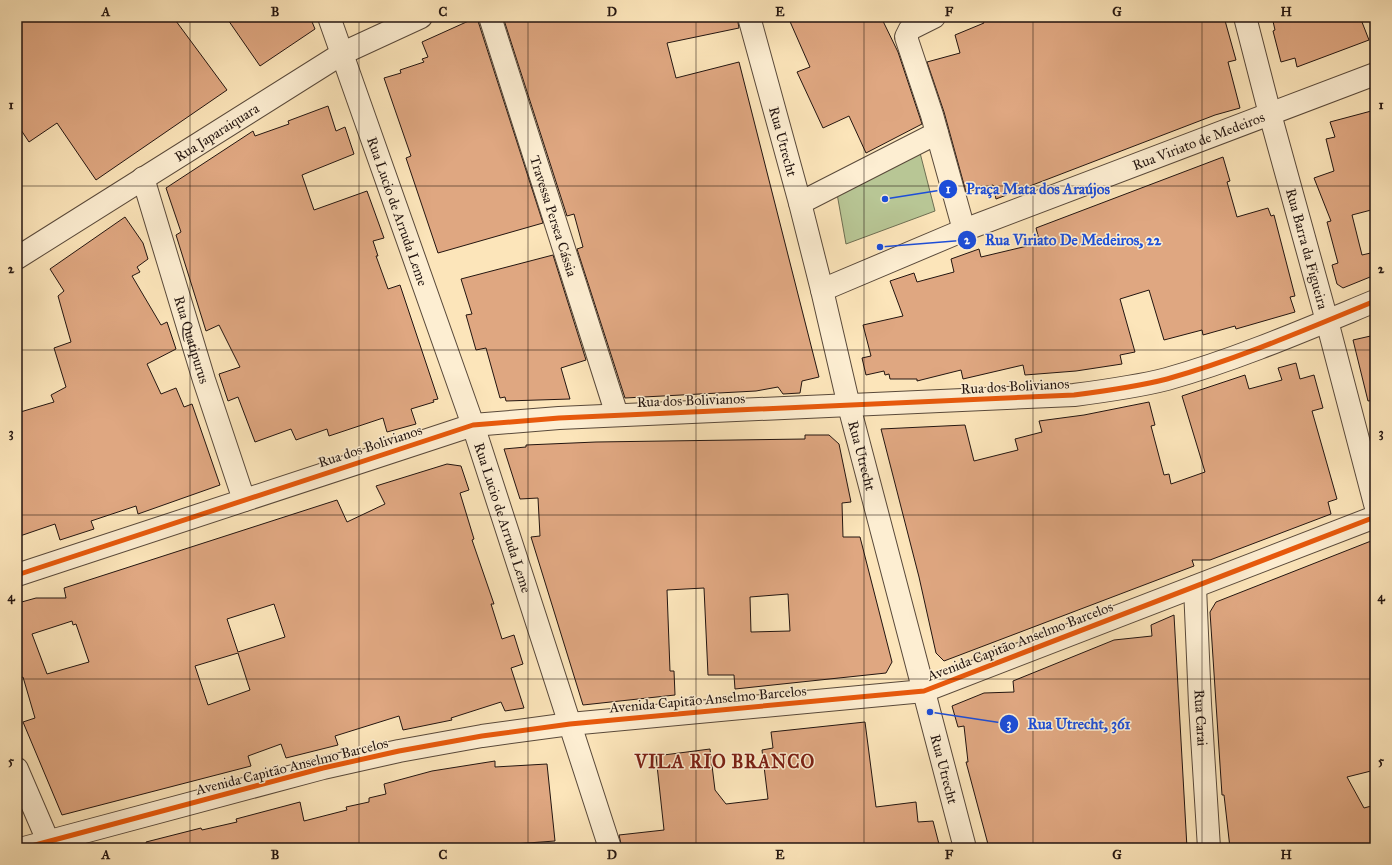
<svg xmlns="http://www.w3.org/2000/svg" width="1392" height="865" viewBox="0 0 1392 865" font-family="'IM FELL Great Primer',serif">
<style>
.green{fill:#b8c695;stroke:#6e6e52}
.building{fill:#dfa781;stroke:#231510;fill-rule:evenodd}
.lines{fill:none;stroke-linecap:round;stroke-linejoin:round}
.minor-casing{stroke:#59493a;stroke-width:24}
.minor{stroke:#fdeed2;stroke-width:22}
.cycleway-casing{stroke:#fdeed2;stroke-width:8}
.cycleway{stroke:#e8590c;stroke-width:5}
.grid{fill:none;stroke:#231510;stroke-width:1;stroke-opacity:0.55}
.labels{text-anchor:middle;stroke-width:3;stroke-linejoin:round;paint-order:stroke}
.street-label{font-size:14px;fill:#231510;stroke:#fdeed2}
.district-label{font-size:18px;font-weight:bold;letter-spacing:1px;fill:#7a1f14;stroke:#fdeed2}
.leader{fill:none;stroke:#1d4ed8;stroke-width:1.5}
.callout-dot{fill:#1d4ed8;stroke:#fdeed2;stroke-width:1.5}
.mark-label{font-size:12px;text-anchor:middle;font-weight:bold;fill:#fff}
.callout-label{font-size:15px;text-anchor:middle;font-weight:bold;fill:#1d4ed8;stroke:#fdeed2;stroke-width:3;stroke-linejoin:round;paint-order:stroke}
.neatline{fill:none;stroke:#231510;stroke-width:1.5}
.grid-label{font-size:13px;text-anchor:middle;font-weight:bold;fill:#231510}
</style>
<rect width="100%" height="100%" fill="#fce5ba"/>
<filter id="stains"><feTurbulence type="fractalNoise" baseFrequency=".005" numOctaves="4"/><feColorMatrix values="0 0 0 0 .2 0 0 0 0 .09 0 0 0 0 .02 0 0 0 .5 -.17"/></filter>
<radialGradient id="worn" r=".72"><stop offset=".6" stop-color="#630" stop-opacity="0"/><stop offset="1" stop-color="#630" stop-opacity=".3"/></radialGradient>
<path class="green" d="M918,145L935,211L846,244L836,188Z"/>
<g class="building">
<path d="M17,17H173L227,90L96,180L57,123L29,142L17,124Z"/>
<path d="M226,17H310L315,29L260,66Z"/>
<path d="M503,17H737L739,28L667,43L676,78L739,62L819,377L802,381L800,393L783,394L778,387L756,391L625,398L577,249L583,247L574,214L567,216Z"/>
<path d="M788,17H881L898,52L922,124L866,153L849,116L823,128L797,72L810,67Z"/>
<path d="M994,17H1224L1236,60L1228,62L1240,108L1215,115L996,199L993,185L966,192L944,112L927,62L960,53L955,35L984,23L983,21Z"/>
<path d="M1272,17H1360L1369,40L1297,67L1295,58L1281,62L1273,31L1275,30Z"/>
<path d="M473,19L478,21L543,223L438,253L406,158L411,156L384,78L401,73L400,70L424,62L422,59L428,57L422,42Z"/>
<path d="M328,106L336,131L345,127L354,154L302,175L314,210L367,191L384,238L373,241L378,256H376L388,289L400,285L438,399L433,400L434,402L411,409L416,424L387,432L383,418L329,436L327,429L296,440L291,429L255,442L238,397L228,401L219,374L240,367L219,325L206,331L176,235L181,232L166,188L253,131L255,136L289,124L288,121Z"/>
<path d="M1375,110V209L1352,215L1362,255L1375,252V275L1343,288L1337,284L1332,265L1338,263L1327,222L1331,221L1314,178L1334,171L1326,139L1335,137L1330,122Z"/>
<path d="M1223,157L1230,181L1227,182L1237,217L1268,208L1271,216L1274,215L1295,296L1290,297L1295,312L1236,329L1235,326L1203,335L1202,330L1164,340L1149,290L1120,299L1135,352L1120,355L1122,364L1076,371L1025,375L1023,365L963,379L961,370L917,381V379H890L889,374L885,375L884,371L866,375L862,358L871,356L863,325L903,316L890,281L914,273L917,282L954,272L951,259L979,249L981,257L1040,243L1036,228Z"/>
<path d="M125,217L143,243L148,259L137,267L140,272L132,276L161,325L167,322L176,349L147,364L161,394L176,388L184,407L192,404L220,485L138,514L136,506L91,521L94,529L60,540L55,524L17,537V413L54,402L51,395L66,387L54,348L71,342L58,296L64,291L50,269Z"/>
<path d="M553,255L586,360L561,368L570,399L506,401L505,397L500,398L486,348L476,350L466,315L472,314L461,279Z"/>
<path d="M1375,335V400L1368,401L1353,340Z"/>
<path d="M1296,363L1300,379L1314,375L1323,408L1312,411L1337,499L1328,502L1331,514L1210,560H1192L1194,566L944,661L936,653L919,577L881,429L965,425L974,461L1018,450L1015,439L1042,432L1039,421L1084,415L1149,402L1155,425L1151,426L1164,475L1169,474L1171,484L1205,472L1182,396L1245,375L1249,389L1282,380L1278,368Z"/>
<path d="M805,435H829L839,444L851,502L842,503L843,537H860L892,662L886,673L735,689L734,675H708L704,588L667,590L670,671H674L675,695L583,705L531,537L540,536L538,498L520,499L504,449L526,447V445L596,442L805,439ZM788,594L790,631L751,632L750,597Z"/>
<path d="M447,464L461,466L469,490L460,493L474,539L472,540L494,604H491L502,639L514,635L523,664L511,668L524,708L505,711L501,702L451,718L452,720L403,730L399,716L335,736L338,745L286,758L281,744L248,756L251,766L62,815L23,722L35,718L23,677L17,679V601L18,603L36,598H66L64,588L337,500L347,522L385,504L376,486ZM274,604L285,637L238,652L227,619ZM72,621L73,625L76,624L89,662L47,674L32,634ZM238,653L250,690L208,705L195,666Z"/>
<path d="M1371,541L1375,554V770L1347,777L1364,808L1375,805V848H1230L1224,795H1222L1210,612L1216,602Z"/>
<path d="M1174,615L1187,848H989L966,762H968L964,726L958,727L952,706L984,693L1014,692L1013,681L1114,640L1152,636L1151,625Z"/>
<path d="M865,722L876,807L916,802L918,822L933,821L940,848H622L619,835L664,830L656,756L710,749L715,790L726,804L768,799L762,750L773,748L771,732Z"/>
<path d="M495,761V767L547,764L555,841L500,845L501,848H147L146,842L201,828L202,830L237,822L236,819L300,802L304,821L347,810L346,807L369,802V798L386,794L384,784L432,771Z"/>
</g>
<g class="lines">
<g class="minor-casing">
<g id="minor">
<path id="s1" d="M329,17L473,425L610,848"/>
<path id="s2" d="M490,17L617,415"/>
<path id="s3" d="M749,17L800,203L822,290L849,406L965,848"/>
<path d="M934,17L910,29L906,37L932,115L964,230"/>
<path id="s4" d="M1245,17L1270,114L1327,321L1375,504"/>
<path id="s5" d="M143,178L204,380L244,500"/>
<path d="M800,203L937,133"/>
<path id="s6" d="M17,258L343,53L421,17"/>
<path id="s7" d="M822,290L964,230L1375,74"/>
<path d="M17,575L473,425L559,418L1074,395C1105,391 1136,387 1167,379C1238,359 1307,329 1375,301"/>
<path id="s8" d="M1195,587L1200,704L1209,848"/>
<path d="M17,769L51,848"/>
<path d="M24,848L323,768L399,751L482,736L570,724L924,691L1375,517"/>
</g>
</g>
<use href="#minor" class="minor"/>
<g class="cycleway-casing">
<g id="cycleway">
<path d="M17,575L473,425L559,418L1074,395C1105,391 1136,387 1167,379C1238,359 1307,329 1375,301"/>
<path d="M24,848L323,768L399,751L482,736L570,724L924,691L1375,517"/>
</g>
</g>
<use href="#cycleway" class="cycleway"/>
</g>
<path class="grid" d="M190,17V848M359,17V848M528,17V848M696,17V848M864,17V848M1033,17V848M1202,17V848M17,186H1375M17,350H1375M17,515H1375M17,679H1375"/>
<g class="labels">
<g class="street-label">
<text dy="5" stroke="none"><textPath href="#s6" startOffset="236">Rua Japaraiquara</textPath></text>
<text dy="5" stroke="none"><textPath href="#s7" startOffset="405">Rua Viriato de Medeiros</textPath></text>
<text dy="5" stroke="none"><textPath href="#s3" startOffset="129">Rua Utrecht</textPath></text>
<text dy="5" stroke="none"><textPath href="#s1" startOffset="206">Rua Lucio de Arruda Leme</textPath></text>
<text dy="5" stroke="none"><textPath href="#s2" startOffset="209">Travessa Persea Cássia</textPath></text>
<text dy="5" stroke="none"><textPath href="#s4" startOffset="240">Rua Barra da Figueira</textPath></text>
<text dy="5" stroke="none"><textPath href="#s5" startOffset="169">Rua Quatipurus</textPath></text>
<text transform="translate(1015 386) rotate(-3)" y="5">Rua dos Bolivianos</text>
<text transform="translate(691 400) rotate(-2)" y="5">Rua dos Bolivianos</text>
<text transform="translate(370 446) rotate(-18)" y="5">Rua dos Bolivianos</text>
<text dy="5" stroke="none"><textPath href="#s3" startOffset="453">Rua Utrecht</textPath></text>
<text dy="5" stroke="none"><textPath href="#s1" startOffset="530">Rua Lucio de Arruda Leme</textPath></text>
<text transform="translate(1020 641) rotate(-21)" y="5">Avenida Capitão Anselmo Barcelos</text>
<text transform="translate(708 699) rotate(-5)" y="5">Avenida Capitão Anselmo Barcelos</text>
<text dy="5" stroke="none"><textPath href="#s8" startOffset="131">Rua Carai</textPath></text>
<text transform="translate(292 766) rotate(-14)" y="5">Avenida Capitão Anselmo Barcelos</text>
<text dy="5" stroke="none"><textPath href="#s3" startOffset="777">Rua Utrecht</textPath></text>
</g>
<g class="district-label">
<text x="725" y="768">VILA RIO BRANCO</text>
</g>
</g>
<path class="leader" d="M885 199L948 189M880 247L967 240M930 712L1009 724"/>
<g class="callout-dot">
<circle cx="885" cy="199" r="4"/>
<circle cx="880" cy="247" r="4"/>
<circle cx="930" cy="712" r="4"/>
<circle cx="948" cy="189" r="10"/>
<circle cx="967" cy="240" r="10"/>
<circle cx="1009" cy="724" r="10"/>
</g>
<g class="mark-label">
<text x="948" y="193">1</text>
<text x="967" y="244">2</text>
<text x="1009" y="728">3</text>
</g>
<g class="callout-label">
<text x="1038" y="194">Praça Mata dos Araújos</text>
<text x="1073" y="245">Rua Viriato De Medeiros, 22</text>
<text x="1079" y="729">Rua Utrecht, 361</text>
</g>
<rect width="1392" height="865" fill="none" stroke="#fce5ba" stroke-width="44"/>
<rect x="22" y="22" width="1348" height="821" class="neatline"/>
<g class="grid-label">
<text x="106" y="16">A</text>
<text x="275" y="16">B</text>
<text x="443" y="16">C</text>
<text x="612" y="16">D</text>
<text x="780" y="16">E</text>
<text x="949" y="16">F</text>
<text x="1117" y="16">G</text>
<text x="1286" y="16">H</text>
<text x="11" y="109">1</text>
<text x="1381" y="109">1</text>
<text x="11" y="273">2</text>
<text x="1381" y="273">2</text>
<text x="11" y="437">3</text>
<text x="1381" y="437">3</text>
<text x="11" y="601">4</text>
<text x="1381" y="601">4</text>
<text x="11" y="765">5</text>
<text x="1381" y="765">5</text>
<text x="106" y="859">A</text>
<text x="275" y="859">B</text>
<text x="443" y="859">C</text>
<text x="612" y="859">D</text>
<text x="780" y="859">E</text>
<text x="949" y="859">F</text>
<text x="1117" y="859">G</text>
<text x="1286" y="859">H</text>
</g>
<rect width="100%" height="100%" filter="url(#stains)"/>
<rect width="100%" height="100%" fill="url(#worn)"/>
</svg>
